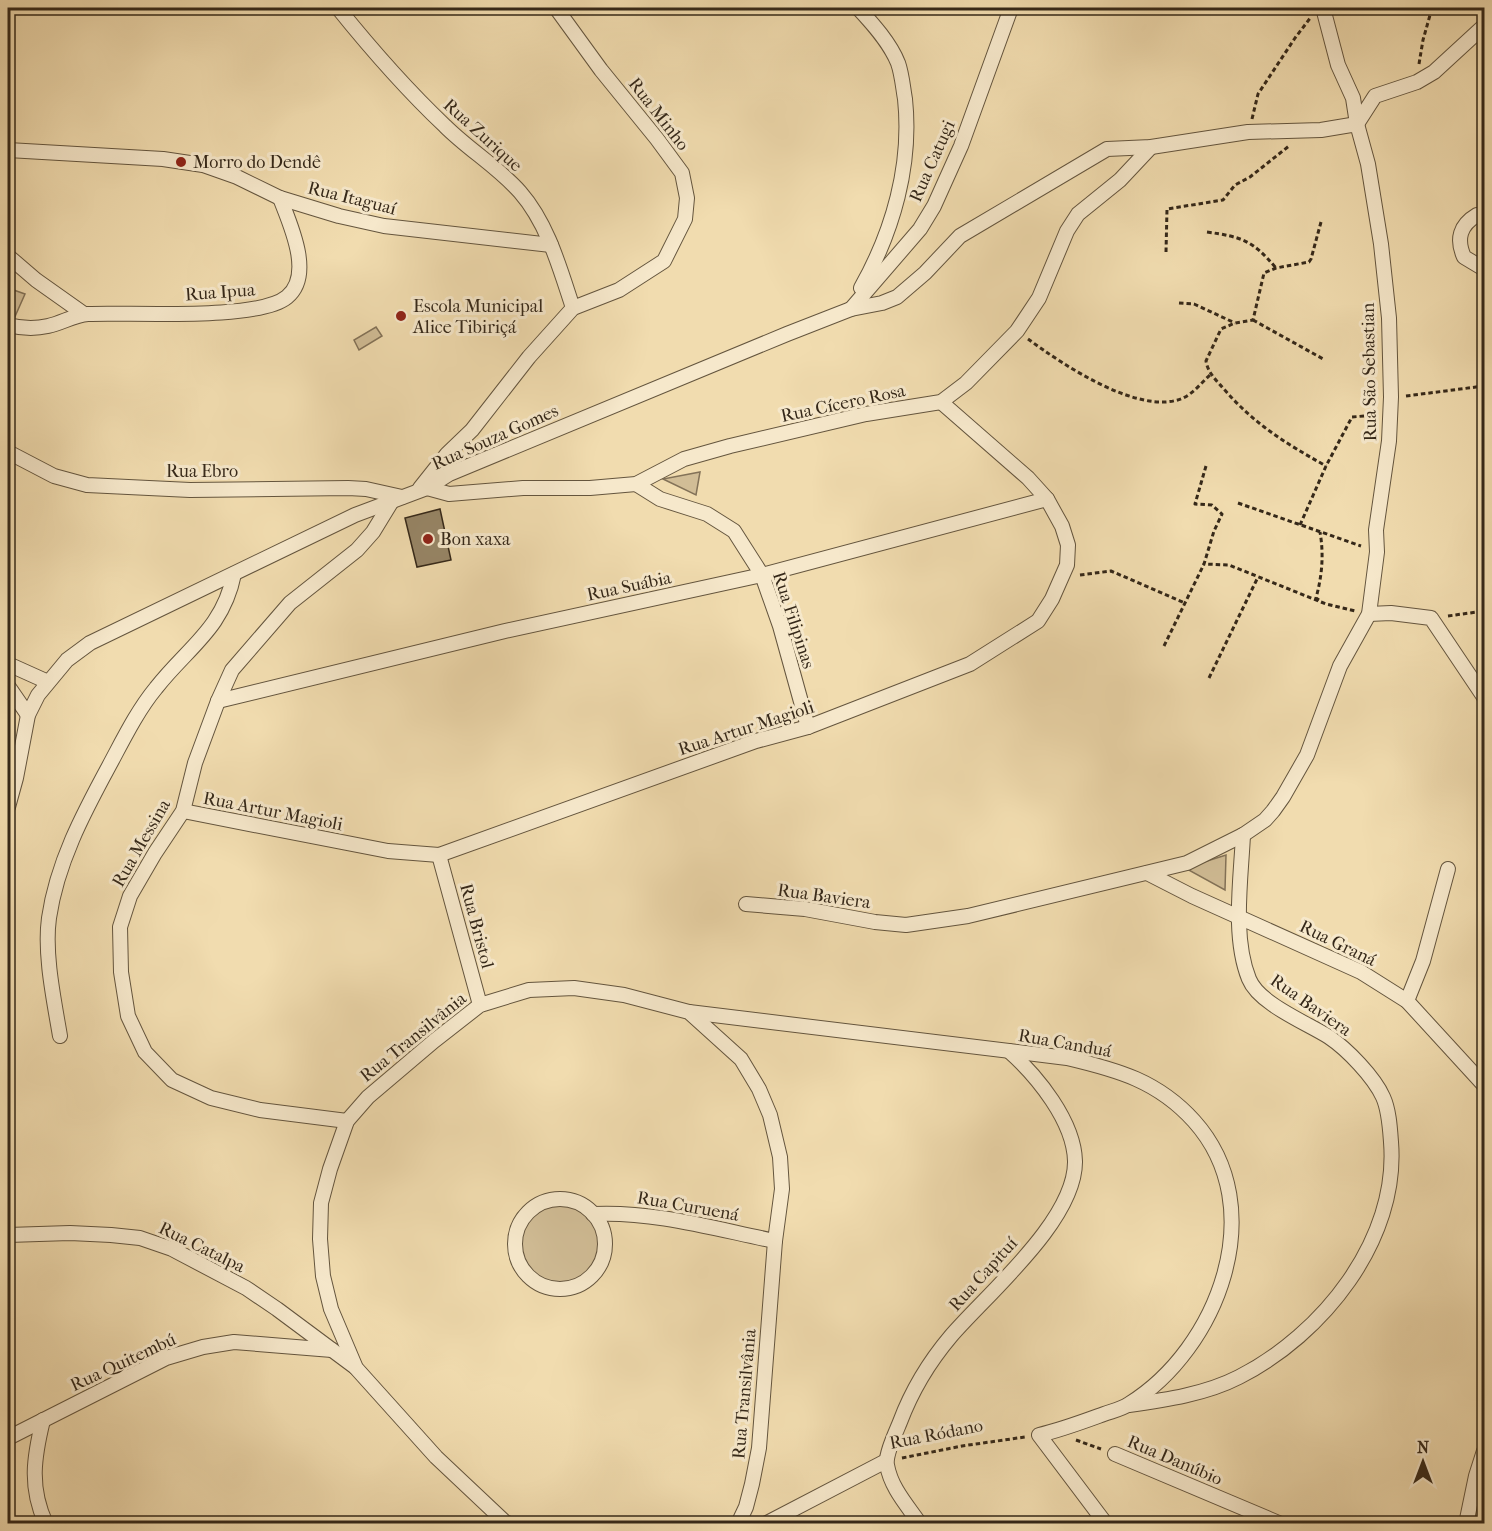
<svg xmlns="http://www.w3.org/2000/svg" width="1492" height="1531" viewBox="0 0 1492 1531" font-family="'IM FELL French Canon',serif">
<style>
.green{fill:#d1bd96;stroke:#837258;stroke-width:1.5}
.building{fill:#978667;stroke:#352819;stroke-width:1.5}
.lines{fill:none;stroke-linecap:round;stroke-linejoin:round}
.minor-casing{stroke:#64553e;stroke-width:16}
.path{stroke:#352819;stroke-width:3;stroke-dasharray:4.5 3;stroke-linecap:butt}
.minor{stroke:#f6e8cb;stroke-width:14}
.poi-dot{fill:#8f2418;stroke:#f6e8cb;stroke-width:2}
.labels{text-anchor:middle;stroke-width:6;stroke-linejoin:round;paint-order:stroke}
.street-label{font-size:18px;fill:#352819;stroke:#f6e8cb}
.poi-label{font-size:18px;fill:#352819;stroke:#f6e8cb;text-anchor:start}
</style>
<rect width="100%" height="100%" fill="#f1dcaf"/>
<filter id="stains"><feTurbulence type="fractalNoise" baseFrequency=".00333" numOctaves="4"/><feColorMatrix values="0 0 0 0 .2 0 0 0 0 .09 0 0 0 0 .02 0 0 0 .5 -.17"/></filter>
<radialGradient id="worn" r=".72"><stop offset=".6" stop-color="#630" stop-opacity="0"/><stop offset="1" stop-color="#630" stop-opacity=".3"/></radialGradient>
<g class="green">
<path d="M8,288L25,294L13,321L8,319Z"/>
<path d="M376,327L382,336L359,350L354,340Z"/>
<path d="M700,472L696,495L663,479Z"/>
<path d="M1226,855L1225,890L1185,868Z"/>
<circle cx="559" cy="1244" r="40"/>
</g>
<path class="building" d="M440,509L451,560L417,567L405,518Z"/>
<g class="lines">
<g class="minor-casing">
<g id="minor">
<path d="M338,8C371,49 406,89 445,126C469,150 498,167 520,192C548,224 560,269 573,308"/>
<path d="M858,8C873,24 890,43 898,63C902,74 903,88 905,99C912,165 893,231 861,288"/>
<path d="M1323,8L1338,65L1353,98L1357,124"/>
<path d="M1357,124L1375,96L1417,82L1434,72L1484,26"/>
<path d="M8,150L163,159L203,165L237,177L280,198L339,216L384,226L551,245"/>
<path d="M1477,215C1460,225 1456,239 1464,257L1484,269"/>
<path d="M8,256L36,280L84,314"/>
<path d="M851,309L920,229L934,206L961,146L1011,8"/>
<path d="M8,325C20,328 35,329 48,326C62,323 74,315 88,314C130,312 258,321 287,297C314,275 290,224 280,198"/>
<path d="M8,452L54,476L87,485L190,490L348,488L366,489L402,497"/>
<path d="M636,484L660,499L707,514L734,531L762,575L780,626L808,727"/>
<path d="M420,488L447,454L472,430L529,357L573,308L619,290L664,261L685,219L687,198L682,173L657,139L601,70L556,8"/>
<path d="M427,488L449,494L523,488H590L636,484L684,459L730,446L866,414L941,402L966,383L1017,331L1039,298L1067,231L1078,214L1120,180L1151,147"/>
<path d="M1369,614L1391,613L1431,618L1484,697"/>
<path d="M8,664L48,682"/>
<path d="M8,686L28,715"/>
<path d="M218,701L505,631L762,575L1047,499"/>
<path d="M8,807L16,778L28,715L38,695L67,660L90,643L355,515L427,488L449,474L787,334L851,309L882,303L897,297L925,273L960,236L1107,149L1151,147L1248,132L1321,130L1357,124L1368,164L1381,244L1389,318L1391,397L1389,441L1376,530L1377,552L1369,614L1340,666L1307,755L1283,797L1273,811L1265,820L1243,835L1187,863L968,916L906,925L875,922L805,909L746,904"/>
<path d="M183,811L388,851L439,855L756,741L808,727L970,664L1038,621L1052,599L1067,565L1068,545L1062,526L1047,499L1028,478L941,402"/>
<path d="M439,855L480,1005"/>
<path d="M1147,873L1192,896L1361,972L1407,1001L1484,1085"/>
<path d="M1407,1001L1423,961L1448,869"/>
<path d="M689,1012L1067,1058C1118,1070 1158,1081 1194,1121C1272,1208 1218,1349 1129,1404C1122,1409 1112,1411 1104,1414C1082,1422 1061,1430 1039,1435L1106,1524"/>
<path d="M60,1036C54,1000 44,954 49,918C57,863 83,814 109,766C123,740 137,711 156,688C188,647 223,629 234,574"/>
<path d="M347,1121L260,1110L211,1098L172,1080L145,1052L128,1016L121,972L120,927L130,896L155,853L183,811L195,763L218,701L232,670L290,603L357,550L373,532L392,501"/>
<circle cx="560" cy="1244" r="45"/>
<path d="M593,1214C655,1211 715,1229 775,1241"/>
<path d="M8,1235L70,1233L111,1235L140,1238L172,1249L246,1288L277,1309L355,1367"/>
<path d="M1129,1405C1166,1400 1206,1394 1239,1377C1322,1335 1399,1240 1391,1142C1390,1128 1389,1110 1383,1097C1374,1077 1347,1049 1329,1037C1307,1023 1259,1004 1249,979C1232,937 1241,879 1243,835"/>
<path d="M43,1420C34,1457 29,1487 46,1524"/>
<path d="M8,1438L166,1358L203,1347L234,1342L332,1350"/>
<path d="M1115,1454L1281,1524"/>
<path d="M509,1524L505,1522L436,1457L356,1368L331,1309L323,1276L320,1239L321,1203L330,1169L347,1121L368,1097L434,1041L480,1005L529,990L574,988L624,995L689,1012L741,1059L759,1089L770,1115L780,1157L782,1189L775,1241L759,1448L752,1484L746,1507L738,1524"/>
<path d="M765,1524L886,1461"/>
<path d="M920,1524C907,1505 891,1488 887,1465C885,1455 896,1432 900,1422C912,1390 929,1362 951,1336C987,1294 1076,1220 1075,1161C1074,1121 1037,1076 1009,1051"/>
<path d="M1466,1524L1476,1476L1484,1451"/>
</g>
</g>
<g class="path">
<path d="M1419,64L1423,40L1432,8"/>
<path d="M1252,119L1258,94L1295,38L1311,17"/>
<path d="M1321,222L1311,259L1309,262L1276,268L1264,273L1253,320L1235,323L1221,329L1206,361C1208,373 1216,380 1223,388C1254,424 1285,443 1326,466"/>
<path d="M1207,232C1243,237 1253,241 1276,268"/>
<path d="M1166,252L1167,209L1223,200L1235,185L1250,177L1289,146"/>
<path d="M1179,303L1194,304L1235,323"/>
<path d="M1253,320L1325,360"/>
<path d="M1028,339C1062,364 1140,417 1183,398C1194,393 1202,382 1211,374"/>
<path d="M1406,396L1484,386"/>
<path d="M1206,466L1195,504L1212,505L1222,514L1214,531L1204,564L1229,565L1326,604L1355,611"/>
<path d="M1238,503L1361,546"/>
<path d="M1300,525L1326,466L1352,417L1376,415"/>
<path d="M1080,575L1111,571L1185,603"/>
<path d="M1319,600L1316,598C1322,576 1324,555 1320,532"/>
<path d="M1448,616L1484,611"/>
<path d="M1164,646L1204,564"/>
<path d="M1209,678L1258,577"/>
<path d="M1076,1440L1101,1449"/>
<path d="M902,1458L962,1446L1025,1437"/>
</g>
<use href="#minor" class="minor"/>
</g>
<g class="poi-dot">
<circle cx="181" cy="162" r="6"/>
<circle cx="401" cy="316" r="6"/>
<circle cx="428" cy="539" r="6"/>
</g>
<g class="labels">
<g class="street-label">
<text transform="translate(659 114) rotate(52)" y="6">Rua Minho</text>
<text transform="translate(483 135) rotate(42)" y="6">Rua Zurique</text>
<text transform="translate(932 161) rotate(-66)" y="6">Rua Catugi</text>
<text transform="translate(352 198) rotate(14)" y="6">Rua Itaguaí</text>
<text transform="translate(220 292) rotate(-4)" y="6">Rua Ipua</text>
<text transform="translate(1369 372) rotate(-91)" y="6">Rua São Sebastian</text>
<text transform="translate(843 403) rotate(-12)" y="6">Rua Cícero Rosa</text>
<text transform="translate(495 437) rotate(-24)" y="6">Rua Souza Gomes</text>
<text x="202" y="477">Rua Ebro</text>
<text transform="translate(629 586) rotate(-12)" y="6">Rua Suábia</text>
<text transform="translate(794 620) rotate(72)" y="6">Rua Filipinas</text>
<text transform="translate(746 728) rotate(-18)" y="6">Rua Artur Magioli</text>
<text transform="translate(273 811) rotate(11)" y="6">Rua Artur Magioli</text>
<text transform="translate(141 843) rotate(-60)" y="6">Rua Messina</text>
<text transform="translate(824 896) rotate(8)" y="6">Rua Baviera</text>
<text transform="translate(477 926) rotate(75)" y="6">Rua Bristol</text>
<text transform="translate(1338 943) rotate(26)" y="6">Rua Graná</text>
<text transform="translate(1311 1005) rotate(35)" y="6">Rua Baviera</text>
<text transform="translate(413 1037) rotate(-39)" y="6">Rua Transilvânia</text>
<text transform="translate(1065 1043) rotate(10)" y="6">Rua Canduá</text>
<text transform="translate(688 1206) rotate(10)" y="6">Rua Curuená</text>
<text transform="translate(202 1247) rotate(26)" y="6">Rua Catalpa</text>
<text transform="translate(983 1274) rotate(-48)" y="6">Rua Capituí</text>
<text transform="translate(123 1362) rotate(-25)" y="6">Rua Quitembú</text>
<text transform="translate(744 1394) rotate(-85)" y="6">Rua Transilvânia</text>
<text transform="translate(936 1434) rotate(-11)" y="6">Rua Ródano</text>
<text transform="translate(1175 1460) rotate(23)" y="6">Rua Danúbio</text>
</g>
<g class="poi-label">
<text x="193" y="168">Morro do Dendê</text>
<text x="413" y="312">Escola Municipal<tspan x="413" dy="21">Alice Tibiriçá</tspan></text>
<text x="440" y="545">Bon xaxa</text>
</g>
</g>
<rect width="1492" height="1531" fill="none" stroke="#f1dcaf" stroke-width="30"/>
<rect x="9" y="9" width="1474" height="1513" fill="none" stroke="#352819" stroke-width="3"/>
<rect x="15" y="15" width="1462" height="1501" fill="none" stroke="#352819" stroke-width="1.5"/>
<g transform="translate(1423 1462)" stroke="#f6e8cb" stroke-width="4.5" paint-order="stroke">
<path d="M0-4.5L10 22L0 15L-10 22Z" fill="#352819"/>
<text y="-9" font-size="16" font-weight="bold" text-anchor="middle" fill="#352819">N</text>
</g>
<rect width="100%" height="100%" filter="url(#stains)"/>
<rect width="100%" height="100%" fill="url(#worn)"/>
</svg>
